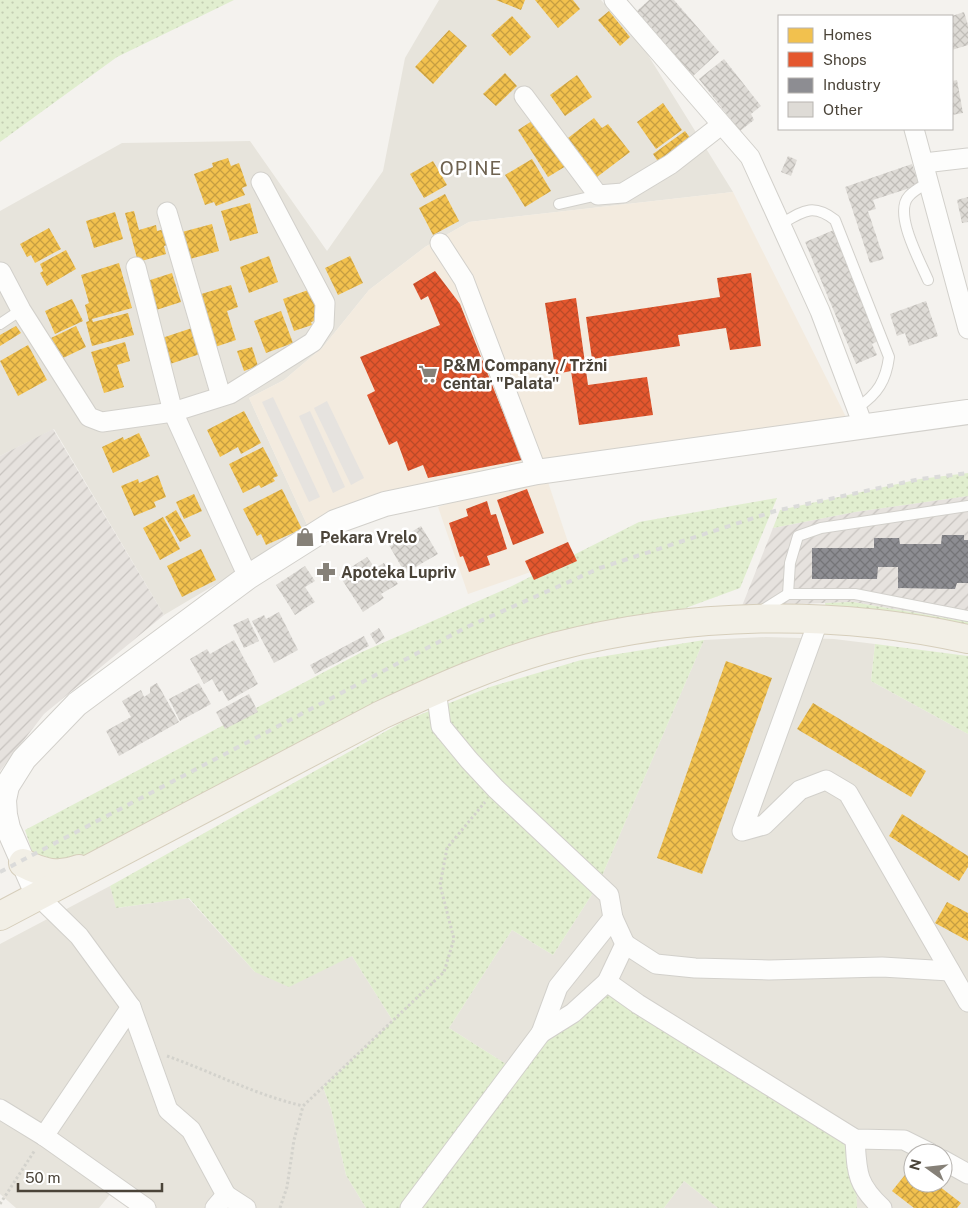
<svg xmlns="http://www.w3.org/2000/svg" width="968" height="1208" viewBox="0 0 968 1208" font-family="'Public Sans',sans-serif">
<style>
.residential{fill:#e7e4dc;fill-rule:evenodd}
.commercial{fill:#f3ebdf}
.industrial{fill:url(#industrial-furrows)}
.grass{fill:url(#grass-dots)}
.parking{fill:#e6e3df}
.homes{fill:url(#homes-cross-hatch)}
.shops{fill:url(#shops-cross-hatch)}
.industry{fill:url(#industry-cross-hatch)}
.building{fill:url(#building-cross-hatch)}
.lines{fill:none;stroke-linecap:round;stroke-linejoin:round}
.service-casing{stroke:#d2d0cb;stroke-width:12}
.minor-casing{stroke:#d2d0cb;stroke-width:21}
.tertiary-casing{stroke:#d2d0cb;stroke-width:26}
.primary-casing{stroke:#d6cebb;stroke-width:30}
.path{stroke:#d3d2cc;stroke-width:3;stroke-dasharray:2.5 2.5;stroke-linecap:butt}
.service{stroke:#fdfdfc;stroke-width:10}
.minor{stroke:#fdfdfc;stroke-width:19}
.tertiary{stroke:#fdfdfc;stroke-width:24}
.primary{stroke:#f2efe6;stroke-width:28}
.rail{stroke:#dbdbda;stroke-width:4;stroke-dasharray:6 6;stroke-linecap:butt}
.labels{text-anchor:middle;stroke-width:5;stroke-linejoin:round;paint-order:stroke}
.poi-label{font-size:16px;font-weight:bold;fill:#4b4439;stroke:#fff;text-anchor:start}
.quarter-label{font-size:19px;letter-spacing:1px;fill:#6e6250;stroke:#fff}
</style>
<defs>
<pattern id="industrial-furrows" width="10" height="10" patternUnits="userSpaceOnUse" patternTransform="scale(1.25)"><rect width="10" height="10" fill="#e6e2de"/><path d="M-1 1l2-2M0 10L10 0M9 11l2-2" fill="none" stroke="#c7c3bf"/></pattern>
<pattern id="grass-dots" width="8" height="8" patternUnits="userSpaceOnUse" patternTransform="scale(1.25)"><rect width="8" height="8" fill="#e1eecf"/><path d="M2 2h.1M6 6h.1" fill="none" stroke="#c3cdb2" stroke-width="1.8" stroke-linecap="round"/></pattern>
<pattern id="homes-cross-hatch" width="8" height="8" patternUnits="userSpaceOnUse" patternTransform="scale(1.25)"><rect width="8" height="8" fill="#f2c14e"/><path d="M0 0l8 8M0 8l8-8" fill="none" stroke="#c69e42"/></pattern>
<pattern id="shops-cross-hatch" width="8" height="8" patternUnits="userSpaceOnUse" patternTransform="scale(1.25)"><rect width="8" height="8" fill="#e4572e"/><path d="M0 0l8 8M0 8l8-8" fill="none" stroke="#bb4a28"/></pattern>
<pattern id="industry-cross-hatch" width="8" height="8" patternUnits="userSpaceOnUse" patternTransform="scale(1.25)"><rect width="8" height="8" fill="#8d8d92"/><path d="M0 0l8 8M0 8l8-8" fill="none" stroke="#757578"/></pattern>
<pattern id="building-cross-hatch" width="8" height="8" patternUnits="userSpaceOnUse" patternTransform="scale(1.25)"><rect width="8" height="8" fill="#dedbd6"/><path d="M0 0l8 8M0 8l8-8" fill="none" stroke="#c0bdb8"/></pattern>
</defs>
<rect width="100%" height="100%" fill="#f4f2ee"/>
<g class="residential">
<path d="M439,0H601L643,47L733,192L469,222L425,247L369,290L323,347L284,380L249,398L309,529L164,615L54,429L0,456V211L122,143L250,141L327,251L383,171L405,58Z"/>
<path d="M766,637L834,639L875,644L871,681L968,734V1208H857L855,1139L514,1069L449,1028L512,930L553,955L598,885L704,640ZM913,1153H943V1183H913Z"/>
<path d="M110,886L117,908L188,898L255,972L352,956L393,1021L323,1087L331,1109L346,1175L366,1208H146L116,1187L99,1208H16L0,1194V944Z"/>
<path d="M684,1181L718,1208H664Z"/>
</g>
<g class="commercial">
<path d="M733,192L846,417L504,471L309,529L249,398L284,380L323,347L369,290L425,247L469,222Z"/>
<path d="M544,470L573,557L468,594L438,507Z"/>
</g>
<g class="industrial">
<path d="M53,429L164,615L44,714L0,771V456Z"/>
<path d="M968,496V622L853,602L742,606L773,528L855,512Z"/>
</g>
<g class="grass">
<path d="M0,0H234L117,57L0,142Z"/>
<path d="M968,473V496L855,512L773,528L780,510L920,479Z"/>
<path d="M777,498L740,588L683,609L635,617L287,753L61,867L37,866L25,830L362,652L508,588L639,522Z"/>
<path d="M853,602L968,622V632L826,609L825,603Z"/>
<path d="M704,640L598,885L553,955L512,930L449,1028L514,1069L607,982L855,1139L857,1208H718L684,1181L664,1208H366L346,1175L331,1109L323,1087L393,1021L352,956L289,987L255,972L189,898L116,908L110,886L404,721L490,687L581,660Z"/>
<path d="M875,644L968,656V734L871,681Z"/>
</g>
<g class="parking">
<path d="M273,397L320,497L309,502L262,402Z"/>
<path d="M327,401L364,478L351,485L314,408Z"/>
<path d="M310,411L345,487L333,493L299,416Z"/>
</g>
<g class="homes">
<path d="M496,0H525L521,10Z"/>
<path d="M535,0H573L580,9L558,28Z"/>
<path d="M609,11L630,37L620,46L598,20Z"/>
<path d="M512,16L531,37L510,56L491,35Z"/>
<path d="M449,30L467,46L433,84L415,67Z"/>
<path d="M505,73L517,86L496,106L483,94Z"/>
<path d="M577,75L592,97L565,116L550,95Z"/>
<path d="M663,103L682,130L656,149L637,122Z"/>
<path d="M594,118L602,128L608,124L630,152L597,177L568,138Z"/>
<path d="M535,119L566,166L548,177L518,130Z"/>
<path d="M685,131L694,143L661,166L653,154Z"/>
<path d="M228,158L231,166L239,163L247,186L242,188L245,195L216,206L214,202L205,205L194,174L213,167L212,163Z"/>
<path d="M532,159L551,191L525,207L505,175Z"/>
<path d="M433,161L447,185L424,198L410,174Z"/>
<path d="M445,194L459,221L433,235L419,208Z"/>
<path d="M250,203L258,233L230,241L221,211Z"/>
<path d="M134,211L139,230L156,225L157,231L165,229L170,244L164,246L166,254L138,262L125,213Z"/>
<path d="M115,212L123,239L94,248L86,221Z"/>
<path d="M212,224L219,251L190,259L182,232Z"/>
<path d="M49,228L61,249L35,263L31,255L27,257L20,244Z"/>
<path d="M66,250L76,269L47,286L40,273L43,271L40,264Z"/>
<path d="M269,256L278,282L249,293L240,267Z"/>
<path d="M350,256L363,283L338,295L325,268Z"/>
<path d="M119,263L132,308L92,319L93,322L128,313L134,335L92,346L86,322L89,321L85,305L89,303L81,275Z"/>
<path d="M172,273L181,302L153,311L144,282Z"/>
<path d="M231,285L238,307L227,311L236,340L215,347L198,295Z"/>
<path d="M311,289L321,319L311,322L312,325L294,331L283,299Z"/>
<path d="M72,299L83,321L55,334L45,311Z"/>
<path d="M281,311L293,343L266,353L254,321Z"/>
<path d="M16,326L21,333L0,346V335Z"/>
<path d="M76,326L86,347L61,359L51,338Z"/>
<path d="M192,328L200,354L170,364L162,338Z"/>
<path d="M125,342L130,361L117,365L124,387L104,393L91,352Z"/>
<path d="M28,345L47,380L18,396L0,361Z"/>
<path d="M252,347L258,366L244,371L237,351Z"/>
<path d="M244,411L261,443L241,454L238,447L220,457L207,430Z"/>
<path d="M139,433L150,456L113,473L102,447L123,437L124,440Z"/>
<path d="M263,447L278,476L273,478L275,481L261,488L259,485L243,493L229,464Z"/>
<path d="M158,475L166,497L154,502L156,507L134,516L121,486L138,479L139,483Z"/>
<path d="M282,489L302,529L266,545L261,534L257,536L243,509Z"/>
<path d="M194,494L202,511L184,519L176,502Z"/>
<path d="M176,510L191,536L180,542L165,517Z"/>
<path d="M163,517L180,549L160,560L143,528Z"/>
<path d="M201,549L216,580L182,597L167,566Z"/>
<path d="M726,661L772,678L702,874L657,858Z"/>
<path d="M813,703L926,771L911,797L797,729Z"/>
<path d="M902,814L968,856V867L959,881L889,836Z"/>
<path d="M947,902L968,913V941L935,923Z"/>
<path d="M913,1165V1183H935L961,1203L957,1208H914L892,1191Z"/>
</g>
<g class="shops">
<path d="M435,271L460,304L522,460L428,478L423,465L408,471L397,441L389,445L367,395L375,391L360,357L440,325L428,296L421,300L413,284Z"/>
<path d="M751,273L761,346L730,350L726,328L678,335L680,346L592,359L586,317L720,297L717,278Z"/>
<path d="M576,298L588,385L647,377L653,415L579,425L571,371L556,374L545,303Z"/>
<path d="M527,489L544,533L513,545L497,500Z"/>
<path d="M487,501L491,515L496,514L507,549L487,556L490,565L469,572L463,556L460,557L449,523L468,516L466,509Z"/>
<path d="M568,542L577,561L534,580L525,561Z"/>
</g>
<path class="industry" d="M942,535H964V540H968V583H957L955,589L898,588V567H878L877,579H812V548H874V538H899L900,544H941Z"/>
<g class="building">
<path d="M649,0H674L719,52L693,76L637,11Z"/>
<path d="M964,12L968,25V45L952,50V16Z"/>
<path d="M724,59L761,106L751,114L754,120L740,131L699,79Z"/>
<path d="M957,80L963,113L952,115V81Z"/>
<path d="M788,156L797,160L791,176L781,172Z"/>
<path d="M912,164L919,185L873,200L876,209L868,211L884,259L870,263L845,187Z"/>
<path d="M968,197V222L962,223L957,200Z"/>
<path d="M834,230L880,340L872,344L877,355L856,364L805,242Z"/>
<path d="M926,301L938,336L909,346L905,333L897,336L890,314Z"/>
<path d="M421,526L438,554L405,573L386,540L405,529L408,534Z"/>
<path d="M367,557L375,568L384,563L398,584L381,594L384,598L363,612L339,575Z"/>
<path d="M305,566L315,581L305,587L315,602L295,615L276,585Z"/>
<path d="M279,612L298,650L274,663L252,621L264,615L266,619Z"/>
<path d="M248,618L259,641L244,648L233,625Z"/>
<path d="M379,628L385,638L376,644L370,634Z"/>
<path d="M364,636L369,646L315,674L310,665Z"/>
<path d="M234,640L258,684L228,701L222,690L219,692L212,679L204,684L190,659L207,649L210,654Z"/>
<path d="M157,683L179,722L119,756L106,731L131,717L122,701L141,690L144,697L150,693V687Z"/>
<path d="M199,683L211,704L180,721L169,699Z"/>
<path d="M249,694L258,712L225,729L216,712Z"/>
</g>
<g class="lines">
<g class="service-casing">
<g id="service">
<path d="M559,204L598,195"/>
<path d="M781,224C803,211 813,203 835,220L889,357C886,380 878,394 858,407"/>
<path d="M928,280C920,261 893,213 909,196C914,190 923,186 929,182"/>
<path d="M0,324L21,310"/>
<path d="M788,594L790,563L798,536L821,528L968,506"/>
<path d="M761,611L788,594H855L968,616"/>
</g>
</g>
<g class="minor-casing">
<g id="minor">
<path d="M614,0L750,157L820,311L863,425"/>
<path d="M524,96L598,195L623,193L671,164L721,125"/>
<path d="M914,129L968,329"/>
<path d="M924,163L968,158"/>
<path d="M167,212L221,396"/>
<path d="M440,243L464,280L537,472"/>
<path d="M136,267L173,412L248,577"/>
<path d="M1,272L21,310L89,417L102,422L173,412L230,394L313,342L324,325L325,303L261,182"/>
<path d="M819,619L742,831L764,825L800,790L826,780L848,793L968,1002"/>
<path d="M38,896L79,936L131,1007L168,1110L191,1130L226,1195L215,1208"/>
<path d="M625,944L656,964L695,968L769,970L882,967L950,971"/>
<path d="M607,982L638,1004L855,1139L904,1140L930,1153"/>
<path d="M541,1033L573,1013L607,982L625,944L613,918"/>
<path d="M0,1109L44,1136L146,1208"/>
<path d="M44,1136L131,1007"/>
<path d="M855,1139C857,1172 856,1184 882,1208"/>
<path d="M943,1160L968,1174"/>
<path d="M226,1195L246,1208"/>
<path d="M410,1208L541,1033L558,987L613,918L609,895L496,789L469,760L441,726L436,690"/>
</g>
</g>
<g class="tertiary-casing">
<path id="tertiary" d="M38,896L8,828L5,815L4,800L7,786L24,759L77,704L248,577L335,522L385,504L537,472L968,412"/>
</g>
<g class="primary-casing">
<g id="primary">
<path d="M23,863C42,873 59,877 79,869"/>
<path d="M0,916L381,715C437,689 494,663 554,647C687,612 834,609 968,639"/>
</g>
</g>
<g class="path">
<path d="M167,1056C215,1073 253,1094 303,1106"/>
<path d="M0,1204L35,1150"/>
<path d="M280,1208L287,1187L294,1140L303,1106L444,972L454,939L440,885L447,848L485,802"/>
</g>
<use href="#service" class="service"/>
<use href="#minor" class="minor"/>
<use href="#tertiary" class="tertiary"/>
<use href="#primary" class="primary"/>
<path class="rail" d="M0,872L469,626L600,568L775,511L920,479L968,473"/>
</g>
<defs>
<g id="supermarket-bare" transform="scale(1.5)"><path d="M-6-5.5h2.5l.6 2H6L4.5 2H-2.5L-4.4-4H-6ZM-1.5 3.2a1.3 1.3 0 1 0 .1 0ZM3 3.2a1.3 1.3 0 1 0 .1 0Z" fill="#868178" stroke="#fff" stroke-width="2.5" paint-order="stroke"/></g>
<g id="shop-bare" transform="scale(1.5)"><path d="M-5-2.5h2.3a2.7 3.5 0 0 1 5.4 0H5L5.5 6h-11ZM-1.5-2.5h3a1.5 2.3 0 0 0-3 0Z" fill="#868178" stroke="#fff" stroke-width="2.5" paint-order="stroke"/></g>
<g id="pharmacy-bare" transform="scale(1.5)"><path d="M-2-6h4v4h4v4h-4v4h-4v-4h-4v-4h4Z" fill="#868178" stroke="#fff" stroke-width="2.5" paint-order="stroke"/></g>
</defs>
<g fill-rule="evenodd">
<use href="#supermarket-bare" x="428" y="374"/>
<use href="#shop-bare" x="305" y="537"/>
<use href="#pharmacy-bare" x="326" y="572"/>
</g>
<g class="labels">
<g class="poi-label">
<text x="443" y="371">P&amp;M Company / Tržni<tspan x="443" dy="18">centar "Palata"</tspan></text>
<text x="320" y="543">Pekara Vrelo</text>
<text x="341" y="578">Apoteka Lupriv</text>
</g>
<g class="quarter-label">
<text x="471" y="175">OPINE</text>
</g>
</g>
<rect x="778" y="15" width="175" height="115" fill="#ffffff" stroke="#b7b4b0"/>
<rect x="788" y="28" width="25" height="15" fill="#f2c14e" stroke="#b7b4b0"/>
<text x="823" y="40" font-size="15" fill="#4b4439">Homes</text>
<rect x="788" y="52" width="25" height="15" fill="#e4572e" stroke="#b7b4b0"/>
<text x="823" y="65" font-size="15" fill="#4b4439">Shops</text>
<rect x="788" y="78" width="25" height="15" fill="#8d8d92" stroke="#b7b4b0"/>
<text x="823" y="90" font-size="15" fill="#4b4439">Industry</text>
<rect x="788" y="102" width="25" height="15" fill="#dedbd6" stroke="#b7b4b0"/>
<text x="823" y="115" font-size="15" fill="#4b4439">Other</text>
<g transform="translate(928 1168) rotate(285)"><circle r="24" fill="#ffffff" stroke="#b7b4b0"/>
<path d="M0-4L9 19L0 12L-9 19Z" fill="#868178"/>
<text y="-8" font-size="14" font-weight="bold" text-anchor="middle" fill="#4b4439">N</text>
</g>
<path d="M18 1183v8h144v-8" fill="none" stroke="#4b4439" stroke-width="2.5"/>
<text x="25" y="1183" font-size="15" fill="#4b4439" stroke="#ffffff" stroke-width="4" paint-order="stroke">50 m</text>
</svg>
